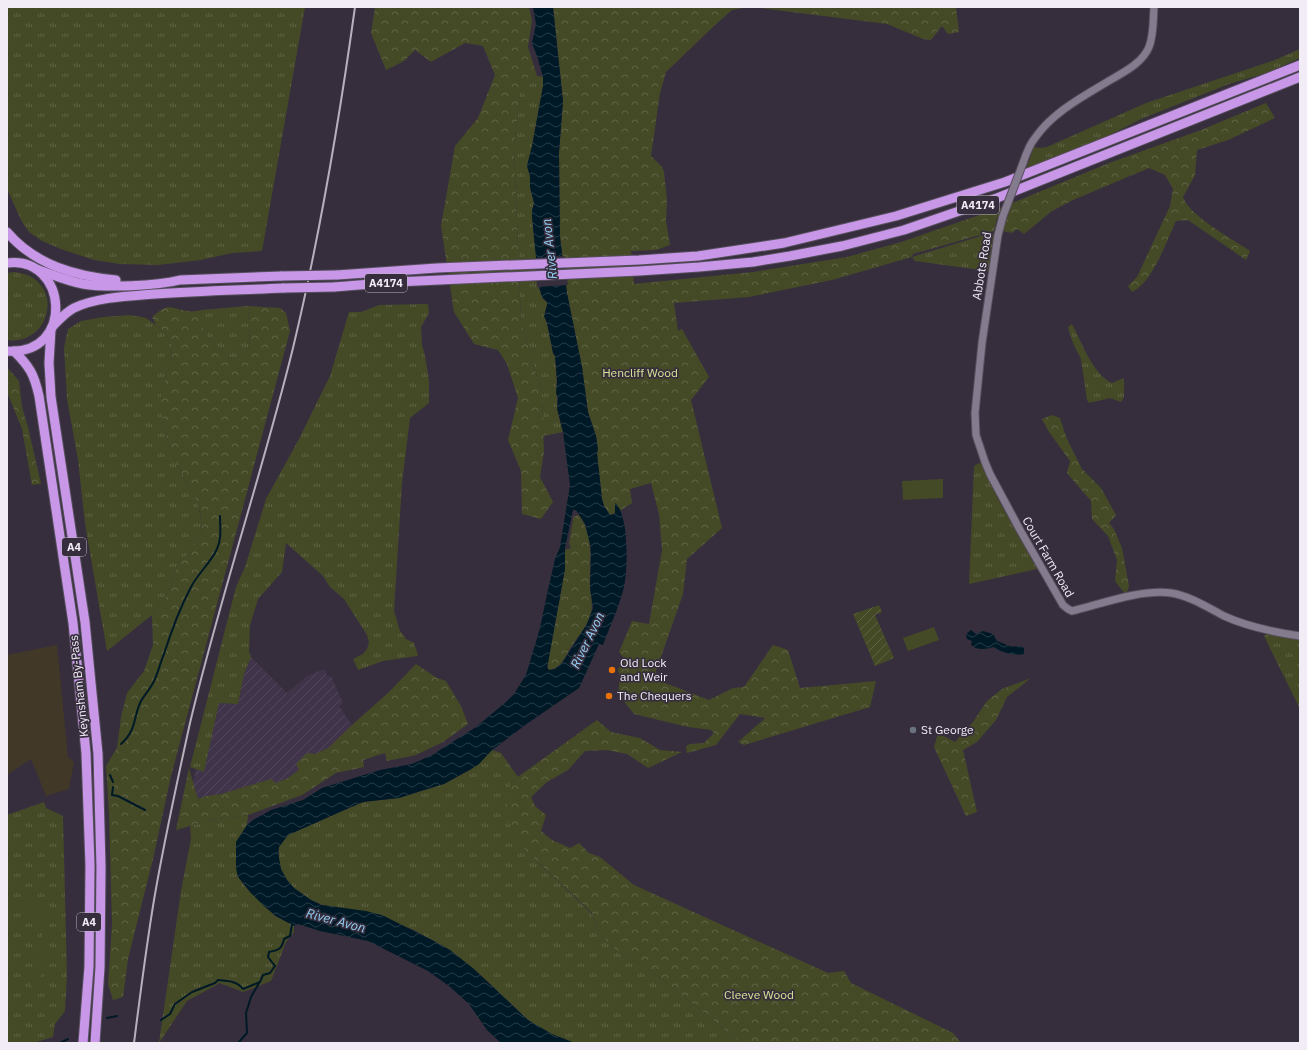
<svg xmlns="http://www.w3.org/2000/svg" width="1307" height="1050" viewBox="0 0 1307 1050" font-family="'IBM Plex Sans',sans-serif">
<style>
.commercial{fill:#413827}
.industrial{fill:url(#industrial-furrows)}
.grass{fill:url(#grass-tufts)}
.forest{fill:url(#forest-crowns)}
.garden{fill:url(#garden-furrows)}
.pitch{fill:#454a26}
.water{fill:url(#water-waves);fill-rule:evenodd}
.pier{fill:#362e3d}
.lines{fill:none;stroke-linecap:round;stroke-linejoin:round}
.stream{stroke:#001927;stroke-width:2}
.secondary-casing{stroke:#554e5b;stroke-width:9}
.highway-casing{stroke:#554e5b;stroke-width:11}
.secondary{stroke:#857b8e;stroke-width:7}
.highway{stroke:#c897e8;stroke-width:9}
.rail{stroke:#b6b0bc;stroke-width:2}
.secondary-bridge-casing{stroke:#554e5b;stroke-width:9;stroke-linecap:butt}
.highway-bridge-casing{stroke:#554e5b;stroke-width:11;stroke-linecap:butt}
.secondary-bridge{stroke:#857b8e;stroke-width:7}
.highway-bridge{stroke:#c897e8;stroke-width:9}
.food-dot{fill:#e8710a;stroke:#362e3d;stroke-width:1.5}
.worship-dot{fill:#6b7280;stroke:#362e3d;stroke-width:1.5}
.labels{text-anchor:middle;stroke-width:3.5;stroke-linejoin:round;paint-order:stroke}
.shield{fill:#362e3d;stroke:#bab3bf;stroke-width:1}
.shield-label{font-size:11px;font-weight:bold;fill:#f2ecf7}
.street-label{font-size:12px;fill:#f2ecf7;stroke:#362e3d}
.park-label{font-size:12px;fill:#dae596;stroke:#362e3d}
.poi-label{font-size:12px;fill:#f2ecf7;stroke:#362e3d;text-anchor:start}
.water-label{font-size:13px;font-style:italic;fill:#94d2f7;stroke:#362e3d}
</style>
<defs>
<pattern id="industrial-furrows" width="10" height="10" patternUnits="userSpaceOnUse"><rect width="10" height="10" fill="#40344a"/><path d="M-1 1l2-2M0 10L10 0M9 11l2-2" fill="none" stroke="#53485c"/></pattern>
<pattern id="grass-tufts" width="24" height="20" patternUnits="userSpaceOnUse"><rect width="24" height="20" fill="#454a26"/><path d="M3 7l-1-3M5 7V3M7 7l1-3M15 17l-1-3M17 17v-4M19 17l1-3" fill="none" stroke="#606446"/></pattern>
<pattern id="forest-crowns" width="20" height="18" patternUnits="userSpaceOnUse"><rect width="20" height="18" fill="#454a26"/><path d="M2 6a3 3 0 1 1 6 0M12 15a3 3 0 1 1 6 0" fill="none" stroke="#606446"/></pattern>
<pattern id="garden-furrows" width="10" height="10" patternUnits="userSpaceOnUse"><rect width="10" height="10" fill="#454a26"/><path d="M-1 1l2-2M0 10L10 0M9 11l2-2" fill="none" stroke="#606446"/></pattern>
<pattern id="water-waves" width="16" height="10" patternUnits="userSpaceOnUse"><rect width="16" height="10" fill="#001927"/><path d="M0 5q4-4 8 0t8 0" fill="none" stroke="#263b47"/></pattern>
</defs>
<rect width="100%" height="100%" fill="#362e3d"/>
<path class="commercial" d="M57,645L68,757L74,762L69,789L46,796L31,759L7,775V655Z"/>
<path class="industrial" d="M251,657L287,693L307,676L325,669L327,676H329L332,678L343,703L339,706L352,725L338,739L328,748L315,754H307L299,770L288,778L276,783L221,794L206,796L197,799L198,797L191,792L196,769L204,771L219,703L238,704L244,674Z"/>
<g class="grass">
<path d="M7,7H305L262,251L232,253L201,260L158,265L120,264L94,260L61,249L42,241L29,232L22,222L7,189Z"/>
<path d="M1300,49V58L1269,72L1229,84L1141,119L1098,141L1026,169L1034,147L1040,148L1047,147L1146,103L1275,60Z"/>
<path d="M537,76L543,77V86L532,146L527,166L530,176V187L534,203L532,211V217L539,287L543,299L547,302V305L544,316L547,323L553,353L555,356C557,373 557,390 557,407C558,416 561,424 563,432L543,436L542,395L521,321L514,148L520,91Z"/>
<path d="M994,233L988,271L915,261L912,257L984,235Z"/>
<path d="M15,272C20,273 26,274 30,276C64,295 45,346 7,340V273Z"/>
<path d="M428,304L429,313L421,327L422,345L425,356L429,380V403L410,418L402,483L394,611L400,631L406,639L414,643L418,655L417,656L383,661L358,670L353,659L363,654L367,649L369,643L367,635L344,599L330,587L323,576L286,543L282,572L258,599L250,625L249,651L251,657L244,674L238,704L219,703L204,772L190,767L236,587L245,567L266,499L299,439L330,376L349,312H361L379,305Z"/>
<path d="M248,306L250,347L243,356L232,359C221,352 208,341 203,329C201,324 203,317 201,310Z"/>
<path d="M130,315L146,318L156,325L165,332L172,346L171,363L166,374L161,395V412L171,453L197,502L200,513L202,531L191,552L178,563L164,601L152,615L107,651L85,524L78,460L67,399L64,348L68,329L81,321L104,317Z"/>
<path d="M1072,324C1081,341 1093,375 1112,383L1124,378V397L1121,402L1110,398L1089,403L1087,400L1081,359L1073,343L1068,327Z"/>
<path d="M979,463L982,465L998,499L1037,569L969,584L974,466Z"/>
<path d="M1270,632L1300,636V709L1264,636Z"/>
<path d="M492,750L501,753L518,777L510,784L525,850L592,914L598,932L619,953L645,966L742,1043H575C558,1039 542,1030 528,1020L487,981L450,950L412,929L348,909L322,905L311,900L294,888L287,880L281,869L279,860V847L288,835L363,802L399,798L444,784L472,769Z"/>
<path d="M44,802L46,808L63,816L67,975L65,1011L55,1024L53,1037L33,1043H7V815Z"/>
<path d="M248,815L247,825L236,842L242,883L275,916L294,926V932L286,942L271,981L243,992L220,983L187,1001L159,1043L181,891L191,839L190,826L211,820Z"/>
</g>
<g class="forest">
<path d="M375,7H529L532,20L528,47L537,76L520,91L514,148L521,321L542,395L544,452L540,477L553,502L541,519L522,514L521,471L508,440L518,398L507,364L498,350L474,344L454,312L441,226L455,146L478,118L495,75L483,46L465,43L431,62L415,50L404,61L386,70L371,33Z"/>
<path d="M553,7H749L732,10L714,26L666,72L660,93L651,156L662,167L664,172L667,200L666,221L670,245L656,250L631,251L634,284L753,272L847,257L901,242L1000,208L1109,163L1201,130L1266,103L1275,118L1228,140L1197,150L1195,175L1183,197C1189,216 1233,239 1250,251L1246,260L1188,220L1176,221C1166,242 1153,282 1132,292L1128,286L1137,277L1170,206L1173,189L1165,175L1149,168L1073,200L1052,211L1024,234L1017,229L1012,233L1003,231L1006,215L997,218L994,231L913,254L912,257L832,280L749,297L674,303L678,331L682,329L709,377L691,400L722,528L687,559L683,594L656,671L657,676L660,681L709,700L733,688L744,687L773,645L788,650L800,688L876,681L870,707L744,745L738,742L765,718L740,714L716,745L687,753L686,746L690,744L704,743L714,733L711,730L688,727L634,714L618,694L620,677L618,670L623,657L619,652L632,621L649,624L662,550L659,514L651,483L630,489L632,503L621,510L610,515L604,506L602,499L597,453L598,449L596,436L588,412L582,367L567,293L560,237L559,153L563,101Z"/>
<path d="M752,7H956L959,32L948,34L942,26L931,40L923,39L887,24Z"/>
<path d="M248,306L280,308L286,313L290,331L171,776L153,859L128,959L123,997L113,1000L108,984L112,925L109,813L106,766L117,748L121,717L127,693L144,671L153,645L152,615L164,601L178,563L191,552L202,531L200,512L197,502L171,453L161,412V395L166,374L171,363L172,346L165,332L156,325L152,317C170,302 168,308 188,311C192,312 197,311 201,310C203,317 201,324 203,329C208,341 221,352 232,359L243,356L250,347Z"/>
<path d="M7,367L19,381L22,407L28,427L41,484L32,485L22,429L7,392Z"/>
<path d="M1052,415L1060,418L1067,439L1082,469L1101,488L1116,515L1109,523L1114,529L1122,548L1129,586L1126,595L1115,581L1117,560L1108,536L1092,519L1091,501L1067,473L1070,461L1049,432L1042,419Z"/>
<path d="M579,515C595,538 589,560 590,586C590,596 594,606 590,616C586,629 576,638 569,650C565,658 559,670 548,670V663L565,569V550L571,548L569,543L573,520V517Z"/>
<path d="M416,664L437,678L446,681L461,706L468,724L443,742L416,755L387,761L385,753L363,760L364,767L336,773L302,795L248,815L211,820L176,830L189,768L198,799L206,796L221,794L271,779L276,783L288,778L299,770L296,764L307,753L315,754L328,748L352,725L389,692Z"/>
<path d="M1031,678L1007,697L996,720L977,742L963,750L977,812L966,816L934,747L938,733L955,742L973,722L987,701L1002,689Z"/>
<path d="M597,720L611,732L640,738L660,750L682,752L648,768L627,754L607,750L585,751L568,770L547,782L531,797L535,806L546,815L541,831L552,840L570,848L579,843L589,853L600,857L634,885L828,973L844,971L851,983L953,1033L961,1043H742L645,966L619,953L598,932L592,913L525,850L515,837L509,823L507,804L510,784L519,776Z"/>
</g>
<path class="garden" d="M879,605L882,612L875,615L894,658L875,666L853,614Z"/>
<g class="pitch">
<path d="M943,479V498L903,500L902,481Z"/>
<path d="M934,627L939,640L908,651L903,638Z"/>
<path d="M17,900C34,900 48,911 49,928C50,943 42,971 38,987L31,986L32,980C24,985 16,987 7,985V978C29,982 35,968 39,949C40,942 43,935 42,928C41,910 21,903 7,910V902Z"/>
</g>
<g class="water">
<path d="M533,7H553L563,101L559,153L560,237L567,293L582,367L588,412L596,436L598,449L597,453L602,499L604,506L610,515L615,514V503C629,513 628,571 624,587C619,607 610,626 603,645L599,644L579,688L528,723L492,750L479,764L471,769L444,784L424,790L399,798L363,802L349,808L288,835L279,847L278,852L281,869L287,880L294,888L311,900L322,905L366,911L382,915L432,940L450,950L474,969L528,1020L552,1034L575,1043H501L487,1030L469,1004L449,986L428,971L368,941L320,931L298,924L294,926L276,916L265,907L250,892L238,877L236,868V842L247,825L253,820L271,810L303,800L322,788L380,770L412,764L432,755L476,727L506,702L514,694L526,675L540,628L547,594L555,559L560,547L570,485L563,432L557,408L558,398L556,393L557,381L555,356L553,353L547,323L544,316L547,305V302L542,297L539,287L532,217V211L534,203L530,187V176L527,166L532,146L543,86V77L538,59L532,43L536,24ZM573,510H576L585,524L590,544L591,553L590,588L593,608L587,624L562,663L555,669L549,670L547,667L548,663L565,569V548Z"/>
<path d="M971,630L976,634L983,631L993,634L997,641C1007,644 1008,648 1020,646L1024,648V654C1014,656 1002,653 994,647C986,649 978,651 971,645L972,641L967,639L966,634Z"/>
</g>
<path class="pier" d="M564,256L568,285L537,287L535,258Z"/>
<g class="lines">
<g class="stream">
<path d="M121,744C137,730 133,717 141,701C145,694 150,689 153,683C158,674 160,663 164,654C171,632 179,610 190,589C197,574 210,564 217,549C222,538 220,527 220,516"/>
<path d="M110,775L113,782"/>
<path d="M113,787L112,795L118,796L145,810"/>
<path d="M107,1018L117,1016"/>
<path d="M161,1020L170,1014L175,1004L192,992L215,983L218,980C228,981 237,981 243,989L260,982L263,975L270,973L275,966L268,957L269,952C279,950 282,949 284,939L290,936L292,924"/>
<path d="M60,1043L68,1039"/>
<path d="M238,1043L247,1033L246,1013L251,997L259,983"/>
</g>
<g class="secondary-casing">
<g id="secondary">
<path d="M1023,163C1026,154 1029,145 1035,138C1052,113 1082,97 1107,82C1122,73 1142,64 1149,47C1154,34 1153,20 1154,7"/>
<path d="M1003,216L998,235L982,343L975,413L976,435L985,462L990,474L1020,530L1063,605L1068,609L1072,611C1101,604 1141,589 1171,593C1190,596 1207,607 1224,616C1248,627 1273,632 1300,636"/>
</g>
</g>
<g class="highway-casing">
<g id="highway">
<path d="M7,232C35,265 75,276 116,280"/>
<path d="M7,263C68,255 76,356 7,351"/>
<path d="M36,269C51,274 67,281 83,284C107,288 156,286 180,280L282,276"/>
<path d="M337,275L437,268L639,260L698,256L784,243L896,216L1005,182L1300,65"/>
<path d="M334,287L396,282L639,271L699,267L753,262L790,256L842,246L904,230L997,198L1300,77"/>
<path d="M53,326C60,319 66,312 74,308C97,297 130,296 155,294C198,291 241,290 284,288"/>
<path d="M51,329L49,363L51,397L85,622L98,754L101,867L100,967L95,1043"/>
<path d="M14,351C30,367 34,374 39,396L73,623L86,753L90,865L89,967L83,1043"/>
</g>
</g>
<use href="#secondary" class="secondary"/>
<use href="#highway" class="highway"/>
<path class="rail" d="M134,1043C140,996 146,948 154,900C164,841 177,782 190,723C220,597 262,474 293,348C320,235 339,122 355,7"/>
<g class="secondary-bridge-casing">
<path id="secondary-bridge" d="M1003,216L1023,163"/>
</g>
<g class="highway-bridge-casing">
<g id="highway-bridge">
<path d="M282,276L337,275"/>
<path d="M284,288L334,287"/>
</g>
</g>
<use href="#secondary-bridge" class="secondary-bridge"/>
<use href="#highway-bridge" class="highway-bridge"/>
</g>
<g class="food-dot">
<circle cx="612" cy="670" r="4"/>
<circle cx="609" cy="696" r="4"/>
</g>
<circle class="worship-dot" cx="913" cy="730" r="4"/>
<g class="labels">
<g class="shield">
<rect x="957" y="196" width="42" height="18" rx="3"/>
<rect x="365" y="274" width="42" height="18" rx="3"/>
<rect x="62" y="538" width="24" height="18" rx="3"/>
<rect x="77" y="913" width="24" height="18" rx="3"/>
</g>
<g class="shield-label">
<text x="978" y="209">A4174</text>
<text x="386" y="287">A4174</text>
<text x="74" y="551">A4</text>
<text x="89" y="926">A4</text>
</g>
<g class="street-label">
<text transform="translate(982 266) rotate(-81)" y="4">Abbots Road</text>
<text transform="translate(1048 557) rotate(60)" y="4">Court Farm Road</text>
<text transform="translate(79 686) rotate(-96)" y="4">Keynsham By-Pass</text>
</g>
<g class="park-label">
<text x="640" y="377">Hencliff Wood</text>
<text x="759" y="999">Cleeve Wood</text>
</g>
<g class="poi-label">
<text x="620" y="667">Old Lock<tspan x="620" dy="14">and Weir</tspan></text>
<text x="617" y="700">The Chequers</text>
<text x="921" y="734">St George</text>
</g>
<g class="water-label">
<text transform="translate(549 249) rotate(-96)" y="5">River Avon</text>
<text transform="translate(587 640) rotate(-64)" y="5">River Avon</text>
<text transform="translate(336 920) rotate(15)" y="5">River Avon</text>
</g>
</g>
<rect width="1307" height="1050" fill="none" stroke="#f2ecf7" stroke-width="16"/>
</svg>
